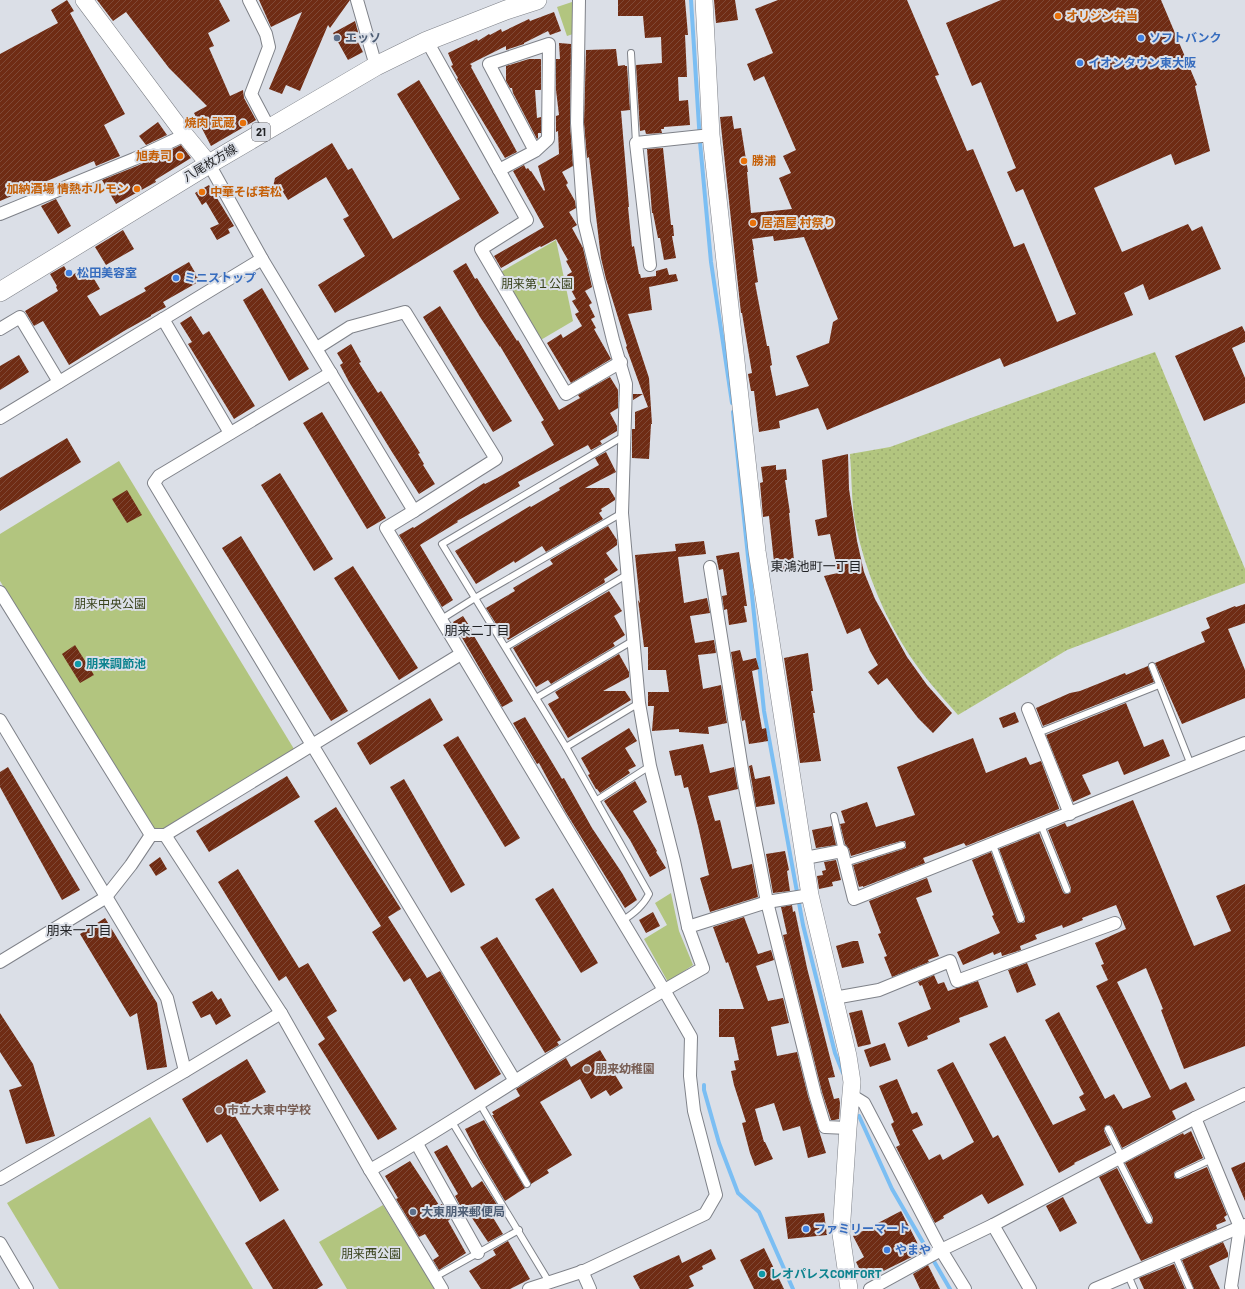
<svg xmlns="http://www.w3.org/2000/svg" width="1245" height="1289" viewBox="0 0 1245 1289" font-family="Barlow,'Noto Sans JP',sans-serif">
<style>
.grass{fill:url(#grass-dots)}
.green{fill:#b2c57f}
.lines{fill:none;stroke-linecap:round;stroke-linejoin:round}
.stream{stroke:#7bbef3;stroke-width:4}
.building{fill:url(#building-hatch);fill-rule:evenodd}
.lane-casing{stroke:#7f8289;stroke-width:8}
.street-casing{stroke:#7f8289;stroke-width:14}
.secondary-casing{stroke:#7f8289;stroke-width:18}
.primary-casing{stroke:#7f8289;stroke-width:20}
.lane{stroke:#fff;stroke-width:6}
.street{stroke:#fff;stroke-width:12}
.secondary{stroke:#fff;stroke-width:17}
.primary{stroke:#fff;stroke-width:19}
.food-dot{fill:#e8710a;stroke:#dbdfe7;stroke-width:1.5}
.service-dot{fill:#5c6f8a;stroke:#dbdfe7;stroke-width:1.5}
.shop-dot{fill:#3f7fe0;stroke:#dbdfe7;stroke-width:1.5}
.culture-dot{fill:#0f9aa8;stroke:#dbdfe7;stroke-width:1.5}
.education-dot{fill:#8d6e63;stroke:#dbdfe7;stroke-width:1.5}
.labels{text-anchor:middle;stroke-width:4;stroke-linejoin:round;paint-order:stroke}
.shield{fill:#dbdfe7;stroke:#5a5b60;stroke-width:1}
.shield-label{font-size:11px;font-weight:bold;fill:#222326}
.food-label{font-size:12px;font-weight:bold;fill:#c56008;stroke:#dbdfe7;text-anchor:start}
.service-label{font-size:12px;font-weight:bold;fill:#4e5e75;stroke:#dbdfe7;text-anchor:start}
.shop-label{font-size:12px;font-weight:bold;fill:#366cbe;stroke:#dbdfe7;text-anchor:start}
.street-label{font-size:12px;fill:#222326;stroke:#dbdfe7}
.park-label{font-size:12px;fill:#38421a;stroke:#dbdfe7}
.culture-label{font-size:12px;font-weight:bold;fill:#0d838f;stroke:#dbdfe7;text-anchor:start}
.education-label{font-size:12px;font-weight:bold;fill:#785e54;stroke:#dbdfe7;text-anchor:start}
.neighbourhood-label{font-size:13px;fill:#222326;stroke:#dbdfe7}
</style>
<defs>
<pattern id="grass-dots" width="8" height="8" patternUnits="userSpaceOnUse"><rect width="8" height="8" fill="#b2c57f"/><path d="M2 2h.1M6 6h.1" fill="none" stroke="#99a96e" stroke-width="1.8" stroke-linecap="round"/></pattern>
<pattern id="building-hatch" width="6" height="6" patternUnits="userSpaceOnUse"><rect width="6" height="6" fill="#6f2c14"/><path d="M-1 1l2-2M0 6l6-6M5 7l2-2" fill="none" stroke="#7f4936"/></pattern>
</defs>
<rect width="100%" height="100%" fill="#dbdfe7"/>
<path class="grass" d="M1155,352L1245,569V583L1067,650L958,715C941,696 924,677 910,656C884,617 866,572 856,527C851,503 852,478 850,454L890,447Z"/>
<g class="green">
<path d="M575,1L576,33L567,36L557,7Z"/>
<path d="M556,240L573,321L539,341L499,273Z"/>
<path d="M119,461L294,749L161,830H152L0,581V534Z"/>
<path d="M671,893L679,931L693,965L668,982L644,939L667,925L655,903Z"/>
<path d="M150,1117L253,1289H59L7,1203Z"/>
<path d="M383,1205L435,1289H347L319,1242Z"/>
</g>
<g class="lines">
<g class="stream">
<path d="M691,0L700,142L711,262L732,403"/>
<path d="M733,412L764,711L803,925L835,1053L843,1073"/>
<path d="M704,1085V1090L719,1143L738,1193L759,1212L793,1289"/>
<path d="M859,1116L892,1189L950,1289"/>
</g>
</g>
<g class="building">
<path d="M67,0L74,11L70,13L125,114L104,125L120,156L96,166L94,161L0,201V54L58,23L51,10Z"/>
<path d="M97,0H219L230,21L208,33L214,46L209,48L230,96L243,90L244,98L256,120L211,146L194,113L207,106L169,68L126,12L113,21Z"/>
<path d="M259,0H350L330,28L328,25L300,91L286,85L282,94L269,89L302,12L271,27Z"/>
<path d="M618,0H685L688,35H685L687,77H678L679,101L688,100L690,125L664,127V129H661L662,133L646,134L645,130L640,131L636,65L662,63L661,37L645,38L643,16H618Z"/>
<path d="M714,0H735L738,20L716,23Z"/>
<path d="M778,0H907L939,75L935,76L967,151L973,149L1014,247L1024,243L1057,322L1076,314L1023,189L1016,192L1007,172L1016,168L981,82L972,86L946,23L1001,0H1161L1197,85L1195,86L1210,151L1175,165L1171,154L1094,188L1122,252L1188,224L1192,231L1202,226L1221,269L1149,300L1143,284L1124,293L1133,315L1004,367L1000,358L827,430L818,408L779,421L780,428L759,432L754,391H751L748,374L752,373L742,313H741L720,117L732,116L734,129L741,128L748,172H747L751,213L792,209L779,178L791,173L783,156L796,150L764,76L754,81L747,64L773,53L755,9ZM773,236L774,241L804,237L838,319L833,322L829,343L796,356L809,386L776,396L770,366L772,365L769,346H767L755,283L758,282L753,250H754L752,239Z"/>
<path d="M554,12L561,31L550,35L548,31L524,43V44L506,50V46L470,64L472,66L471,67L517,152L505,158L457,79L458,78L451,66L453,65L448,53L477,39L478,41L489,34L490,35L501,29L502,32L529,19L530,21Z"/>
<path d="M355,21L358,32L354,34L363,52L348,60L333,33Z"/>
<path d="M559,43L571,44L570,123L573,166L562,172L568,183L566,185L575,201L576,208L569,212L577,225L572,228L583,248L592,287L585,291L592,303L589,305L595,317L591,319L596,328L594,329L611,359L571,383L547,343L561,334L563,338L582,326L575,314L579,312L572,301L576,299L570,288L573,286L567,275L572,272L566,261L568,260L556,239L541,247L540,246L501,268L494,256L544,227L513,171L524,165L526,169L528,168L530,171H531L544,191L545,190L538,166L559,154L558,131L556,132V116L559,115L556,90V59H560Z"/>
<path d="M616,49L618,66L625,65V66H627L630,110L621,111L629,207H628L632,247L634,246L639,274H640L641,278L656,276V271L667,268L669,275L676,274L678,281L649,287L652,310L628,314L649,378L652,424H651L649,459L632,458V429H635V412L648,407L643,394L633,400V394H643L626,347L627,346L606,279L601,258L589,157L587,158L584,123L586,50Z"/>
<path d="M529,59H541V90H535L537,118L541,117V133H538V138L537,139L513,93L512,88H510L506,81V66Z"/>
<path d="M419,80L499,213L335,313L318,285L365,256L343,219L349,216L326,177L288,200L280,187L272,192L275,178L332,143L348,170L352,168L393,239L460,199L397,94Z"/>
<path d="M158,122L167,135L146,145L139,136Z"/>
<path d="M181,145L191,158L155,180L156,182L116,204L102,180L137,166Z"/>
<path d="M663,148L671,225H673L674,236H672L676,258L664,260L660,238H658L653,213H652L647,149Z"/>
<path d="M209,185L234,226L228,229L230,233L217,240L210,228L219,224L206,202L202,205L195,193Z"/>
<path d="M56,199L71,226L58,234L41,206Z"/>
<path d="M123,230L134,249L106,265L95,247Z"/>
<path d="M189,262L200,281L163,302L166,307L151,315V316L124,331L69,365L43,321L34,326L25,311L58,291L56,287L57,286L50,274L64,266L70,276L87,267L100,289L87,296L100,316L146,291L144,288Z"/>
<path d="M466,263L475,279L477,278L517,341L518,340L559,410L580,398L578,395L610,377L618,390V408L610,413L617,426V431L600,441L602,444L591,450L588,445L518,482L520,486L457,521L458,522L420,545L453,600L442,607L399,535L413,527L414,528L484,483L485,484L497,478L554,445L541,422L544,420L500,346V347L480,317L453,271Z"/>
<path d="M262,288L309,369L289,381L243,300Z"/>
<path d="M440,306L512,421L493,432L423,317Z"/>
<path d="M191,316L203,335L209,331L255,406L234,419L188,344L192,342L180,323Z"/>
<path d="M1242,326L1245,332V342L1232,348L1245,378V403L1204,421L1175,356Z"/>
<path d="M351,344L361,362L359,363L378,393L381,391L393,410L420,453L418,454L424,464L423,465L435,484L419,494L392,452L349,382L340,365L343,363L337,353Z"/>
<path d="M19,355L29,372L0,390V366Z"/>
<path d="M322,412L386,518L367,529L303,423Z"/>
<path d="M67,438L81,462L0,511V478Z"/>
<path d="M606,452L616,472L585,488H609L615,498V500L601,509L602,511L599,513L603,519L546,552L542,546L515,563L514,561L476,584L455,551L530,506L531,507L560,490L559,488L599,465L595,458Z"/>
<path d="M848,454L849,489L857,541L864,572L875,599L907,657L927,685L952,713L933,733L918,718L887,678L878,685L868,672L878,665L870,651L860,628L847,634L824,576L838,573L830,534L818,536L815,520L827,517L822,460Z"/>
<path d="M776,465V470L786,469L787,480H785L790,513H789L795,569L775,571L769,516L763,517L760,483L763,482L761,467Z"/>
<path d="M280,473L333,559L314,571L261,485Z"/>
<path d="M127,490L142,515L127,523L112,499Z"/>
<path d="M608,526L617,540V545L606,553L618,570L604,579L605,582L604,583L508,640L506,637L505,638L486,608L515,591L513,588L553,564L550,560Z"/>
<path d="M241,536L348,711L331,721L222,548Z"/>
<path d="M704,541L706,554L678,557L684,603L707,598L710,613L690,616L695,643L714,640L716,653L698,655L703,689L721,685L727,723L708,727L709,734L679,732V729L652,731L654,706H648V692H669L666,670H648V647H644L638,600L640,603L635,555L676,551L675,544Z"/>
<path d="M739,552L747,606H744L747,622L729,625L727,609L724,610L722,596L727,595L723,569L719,570L716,556Z"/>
<path d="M353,566L418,668L399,680L334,578Z"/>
<path d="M609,591L622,611L614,616L625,635L613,643L615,646L551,684L548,680L536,687L513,648Z"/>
<path d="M1245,604V623L1228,629L1245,670V698L1182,724L1155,663L1205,642L1201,632L1210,628L1206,618L1235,606L1236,607Z"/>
<path d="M463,616L472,630L471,631L513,701L502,707L453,622Z"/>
<path d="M75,645L94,675L80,683L62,654Z"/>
<path d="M740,650L743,661L756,658L759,669L752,671L762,729L766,728L768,741L749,744L745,720L742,721L731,652Z"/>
<path d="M808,653L813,691H811L815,713H813L821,761L800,763L784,658Z"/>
<path d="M619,654L629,672V677L603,691H625L631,700L568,738L548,704L559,698L555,692Z"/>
<path d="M1148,666L1154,682L1043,726L1036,708L1070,693L1080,691L1125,673L1126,675Z"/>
<path d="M430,698L443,720L370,765L357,743Z"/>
<path d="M1126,703L1144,747L1163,739L1170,756L1124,775L1118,761L1082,775L1091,794L1073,802L1046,735Z"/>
<path d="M1015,712L1019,722L1003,728L999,718Z"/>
<path d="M525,717L562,779L564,778L592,828L622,873L637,900L625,908L565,811L539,763L537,764L513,723Z"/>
<path d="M629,728L637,741L625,748L636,766L628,770L630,773L600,793L597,789H596L588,775L590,774L581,758Z"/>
<path d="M458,736L520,838L505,847L443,745Z"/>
<path d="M973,738L986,773L1026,757L1030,765L1041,761L1059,808V809L966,846L964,843L923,858L925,863L863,887V886L859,887L853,865L903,849L906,848V844L905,841H901L851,856L849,849L845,844L840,824L845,823L841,811L867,802L876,827L915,815L897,767Z"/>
<path d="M703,744L710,773L734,767L738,789L708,796L715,821L720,820L732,869L752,864L758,897L710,912L700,878L709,875L698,826L688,787L684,788L681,775L675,776L669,751Z"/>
<path d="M752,765L755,779L770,776L775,804L756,807L749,766Z"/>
<path d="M8,767L80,890L62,900L0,787V772Z"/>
<path d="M287,776L300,797L209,852L196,831Z"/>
<path d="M404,779L465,885L451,893L390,787Z"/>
<path d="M635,781L647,802L633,811L657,851L656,852L666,868L650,877L630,840L604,801Z"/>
<path d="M1133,800L1194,946L1231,931L1216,896L1245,884V1046L1184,1069L1161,1010L1163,1009L1146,968L1117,982L1170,1090L1186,1082L1195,1100L1172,1111L1176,1119L1122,1148L1112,1127L1109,1125H1106L1104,1131L1111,1145L1074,1163L1075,1164L1059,1173L989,1044L1005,1036L1053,1125L1086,1110L1079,1097L1084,1094L1045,1020L1059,1012L1105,1099L1114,1094L1123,1109L1151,1097L1096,986L1108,980L1101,965L1104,964L1095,943L1126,929L1116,905L1082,918L1083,920L1063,928L1062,925L1035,935L1037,939L1020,946L1021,950L1002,956L1001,952L994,955L993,952L963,965L957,952L1000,933L992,916L994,915L985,893L972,860L991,852L1017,921L1018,923H1022L1025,922V917L999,849L1039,833L1063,892L1065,894H1068L1071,892V888L1048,830L1065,823L1067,827Z"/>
<path d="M336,807L401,909L388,917L427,978L440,971L501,1074L475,1090L410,978L404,982L372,932L381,926L314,821Z"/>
<path d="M832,826L836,845L816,848L812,830Z"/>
<path d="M785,851L789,870L787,871L790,891L773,893L766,854Z"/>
<path d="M160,857L167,869L156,876L149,865Z"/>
<path d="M836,860L841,880L832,882L833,886L819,889L817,876L823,875L822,871L826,870L824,862Z"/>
<path d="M238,869L299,968L308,963L337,1011L327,1017L397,1129L378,1140L318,1044L325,1039L286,976L279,981L218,882Z"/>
<path d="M927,878L932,892L916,898L939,956L928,960L929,962L892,977L884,957L887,956L878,934L881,933L869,901Z"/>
<path d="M553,888L598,963L581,973L535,899Z"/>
<path d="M792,905L793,912L795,911L807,968L835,1077L828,1078L834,1099L839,1098L840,1103L839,1119L834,1120H831L822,1092L783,935L787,934L781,907Z"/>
<path d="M653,912L660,926L646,933L639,920Z"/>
<path d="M744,917L758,954L771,950L774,960L756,966L768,1001L783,998L789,1023L771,1027L777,1056L797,1052L808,1096L826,1153L808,1158L800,1126L783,1131L774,1103L755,1109L764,1142H765L773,1159L755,1166L750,1153L742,1123L746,1122L734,1085L731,1071L736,1070L734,1061L739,1060L734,1037H719V1009H744L728,962L726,963L713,927Z"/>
<path d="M105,918L157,1003L167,1067L147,1070L137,1013L130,1017L80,934Z"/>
<path d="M497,937L561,1040L557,1042L559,1045L545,1053L480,947Z"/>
<path d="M853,941H858L864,963L842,968L836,946Z"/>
<path d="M1027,963L1036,985L1017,993L1008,970Z"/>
<path d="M934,975L938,984L944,982L948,991L978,981L988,1007L959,1018L960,1022L927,1036L928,1039L908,1047L898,1023L931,1009L922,985L920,986L918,982Z"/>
<path d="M212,991L218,1000L221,998L231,1016L216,1025L210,1014L201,1018L192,1002Z"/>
<path d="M862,1010L871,1044L858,1047L849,1013Z"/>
<path d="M0,1013L33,1064L55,1136L26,1144L9,1090L22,1086L0,1052Z"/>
<path d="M885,1043L891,1060L870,1067L864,1050Z"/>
<path d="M600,1050L623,1088L610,1096L606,1090L591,1099L580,1079L540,1102L572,1155L547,1170L549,1173L531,1184L492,1115H494L492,1112L520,1096L516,1089L566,1058L571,1067Z"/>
<path d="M247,1059L266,1092L232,1111L279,1190L260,1202L221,1134L207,1143L182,1099Z"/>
<path d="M953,1062L993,1138L998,1135L1024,1185L988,1204L982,1194L943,1216L944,1218L935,1223L896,1147L900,1145L891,1124L894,1122L879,1086L897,1079L912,1114L917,1112L923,1125L912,1130L929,1160L940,1154L943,1160L974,1142L937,1070Z"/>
<path d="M484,1120L525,1188L505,1201L480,1159L465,1129Z"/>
<path d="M1191,1131L1203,1158L1176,1171L1174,1173V1177L1176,1179H1180L1207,1167L1227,1215L1224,1217L1226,1221L1216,1225L1217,1229L1141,1261L1099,1177L1117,1168L1145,1222L1147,1224H1151L1153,1222V1218L1125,1163L1183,1133L1184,1135Z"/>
<path d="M447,1145L472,1188L482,1181L498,1206L489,1211L503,1234L488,1242L466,1209L463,1211L455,1196L458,1194L434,1152Z"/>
<path d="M410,1161L439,1205L442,1204L450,1219L448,1221L466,1253L439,1270L433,1260L439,1256L425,1234L419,1237L396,1199L398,1198L385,1176Z"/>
<path d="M1245,1162V1201L1231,1168Z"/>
<path d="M1063,1197L1077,1223L1060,1232L1046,1206Z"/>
<path d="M901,1211L922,1252L865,1280L856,1262L864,1257L853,1236Z"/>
<path d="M824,1213L827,1235L788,1239L785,1217Z"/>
<path d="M284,1219L323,1285L317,1289H273L245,1243Z"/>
<path d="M508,1241L530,1279L510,1289H481L469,1271L496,1255L493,1250Z"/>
<path d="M1223,1242L1228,1253V1257L1209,1266L1220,1289H1194L1182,1260Z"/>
<path d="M764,1248L784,1289H754L740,1260Z"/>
<path d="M711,1249L716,1259L702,1266L703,1269L689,1276L694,1286L688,1289H640L633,1276L679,1255L682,1263Z"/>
<path d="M1174,1264L1185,1289H1144L1139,1278Z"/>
<path d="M928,1265L940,1289H920L913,1274Z"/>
</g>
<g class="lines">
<g class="lane-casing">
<g id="lane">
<path d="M631,53L636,143"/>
<path d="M440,620L475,598L622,513"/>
<path d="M506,647L628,574"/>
<path d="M1152,666L1191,765"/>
<path d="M536,698L634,640"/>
<path d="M1038,733L1159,685"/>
<path d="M566,747L639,703"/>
<path d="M597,800L650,766"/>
<path d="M834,816L842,851"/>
<path d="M1041,825L1067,890"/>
<path d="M993,845L1021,919"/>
<path d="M845,863L902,845"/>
<path d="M622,921C634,913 643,906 649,894L566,747L442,544L624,436"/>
<path d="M480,1104L527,1184"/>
<path d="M452,1122L549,1282"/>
<path d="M1108,1129L1122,1157"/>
<path d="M1118,1159L1149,1220"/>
<path d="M1178,1175L1212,1159"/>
<path d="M1175,1255L1190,1289"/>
<path d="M1128,1275L1134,1289"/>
<path d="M435,1277L519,1230"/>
</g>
</g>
<g class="street-casing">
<g id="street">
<path d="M249,0L266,34L269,47L251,94L269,128"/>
<path d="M357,0L376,66"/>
<path d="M579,0L577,123L584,222L613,340L626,384L622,513L639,703L650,766L674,861L688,927"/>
<path d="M427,41L527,220L481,249L566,394L621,362"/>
<path d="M209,164L262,259L414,511L386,528L664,990L691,1037L690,1076L694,1111L716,1195L705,1214L584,1271L529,1289"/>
<path d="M499,170L535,151L548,139L549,44L489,64L535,151"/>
<path d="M0,214L134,159L185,135"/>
<path d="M650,265L636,143L711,135"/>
<path d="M163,319L230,433"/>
<path d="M0,329L20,317L59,382"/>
<path d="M317,348L350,327L405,312L496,459L414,511"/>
<path d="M331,373L159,476L154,483L515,1081"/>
<path d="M0,418L262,259"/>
<path d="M710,567L744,782L767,902L815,1094L825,1127L848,1128"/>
<path d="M0,592L151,835"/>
<path d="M1028,709L1070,814"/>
<path d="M0,720L167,998L185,1071"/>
<path d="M151,835H165L461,654"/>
<path d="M165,835L281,1013L370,1170L442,1289"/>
<path d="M805,858L842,851L854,899L1245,743"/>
<path d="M0,962L105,898L131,865L151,835"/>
<path d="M834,998L879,990L950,961L957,981L1115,923"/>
<path d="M851,1095L864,1103L941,1250L965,1289"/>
<path d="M1195,1118L1240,1227L1231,1287L1232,1289"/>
<path d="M417,1144L478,1253"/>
<path d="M370,1170C420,1142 467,1111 515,1081C577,1042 639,1004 703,968L688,927L767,902L810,895"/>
<path d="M0,1179L185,1071L281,1013"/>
<path d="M993,1225L1030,1289"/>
<path d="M0,1243L27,1289"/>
<path d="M582,1271L590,1289"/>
<path d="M870,1289L941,1250L993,1225L1195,1118L1245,1094"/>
<path d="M1095,1289L1245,1225"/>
</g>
</g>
<g class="secondary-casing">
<g id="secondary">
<path d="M84,0L185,135L209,164"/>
<path d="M704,0L711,135L757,551L810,895L848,1056L852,1082L848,1128L841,1234L849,1289"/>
</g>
</g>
<g class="primary-casing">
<path id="primary" d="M0,292L209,164L376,66L427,41L506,10L537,0"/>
</g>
<use href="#lane" class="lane"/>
<use href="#street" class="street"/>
<use href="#secondary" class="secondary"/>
<use href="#primary" class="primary"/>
</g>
<g class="food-dot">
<circle cx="1058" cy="16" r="4"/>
<circle cx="243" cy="123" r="4"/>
<circle cx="180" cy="156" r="4"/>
<circle cx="744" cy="161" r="4"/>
<circle cx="137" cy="189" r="4"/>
<circle cx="202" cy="192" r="4"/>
<circle cx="753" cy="223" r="4"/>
</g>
<g class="service-dot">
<circle cx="337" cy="38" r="4"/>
<circle cx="413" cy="1212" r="4"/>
</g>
<g class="shop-dot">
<circle cx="1141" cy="38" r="4"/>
<circle cx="1080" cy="63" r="4"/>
<circle cx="69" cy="273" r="4"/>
<circle cx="176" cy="278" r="4"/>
<circle cx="806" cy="1229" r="4"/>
<circle cx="887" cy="1250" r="4"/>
</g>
<g class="culture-dot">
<circle cx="78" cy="664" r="4"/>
<circle cx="762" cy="1274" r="4"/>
</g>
<g class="education-dot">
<circle cx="587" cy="1069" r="4"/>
<circle cx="219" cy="1110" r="4"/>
</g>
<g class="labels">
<rect class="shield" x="252" y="123" width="18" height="18" rx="3"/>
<g class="shield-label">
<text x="261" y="136">21</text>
</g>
<g class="food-label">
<text x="1066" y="20">オリジン弁当</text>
<text x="235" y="127" text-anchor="end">焼肉 武蔵</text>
<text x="172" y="160" text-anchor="end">旭寿司</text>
<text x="752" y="165">勝浦</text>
<text x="129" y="193" text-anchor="end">加納酒場 情熱ホルモン</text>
<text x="210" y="196">中華そば若松</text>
<text x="761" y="227">居酒屋 村祭り</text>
</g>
<g class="service-label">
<text x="345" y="42">エッソ</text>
<text x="421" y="1216">大東朋来郵便局</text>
</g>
<g class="shop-label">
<text x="1149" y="42">ソフトバンク</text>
<text x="1088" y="67">イオンタウン東大阪</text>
<text x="77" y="277">松田美容室</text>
<text x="184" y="282">ミニストップ</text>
<text x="814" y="1233">ファミリーマート</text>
<text x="895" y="1254">やまや</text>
</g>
<g class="street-label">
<text transform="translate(210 163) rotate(-31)" y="4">八尾枚方線</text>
</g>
<g class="park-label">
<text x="537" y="288">朋来第１公園</text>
<text x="110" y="608">朋来中央公園</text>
<text x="371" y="1258">朋来西公園</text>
</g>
<g class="culture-label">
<text x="86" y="668">朋来調節池</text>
<text x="770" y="1278">レオパレスCOMFORT</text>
</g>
<g class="education-label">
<text x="595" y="1073">朋来幼稚園</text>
<text x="227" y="1114">市立大東中学校</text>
</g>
<g class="neighbourhood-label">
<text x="816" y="571">東鴻池町一丁目</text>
<text x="477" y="635">朋来二丁目</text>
<text x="79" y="935">朋来一丁目</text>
</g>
</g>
</svg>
